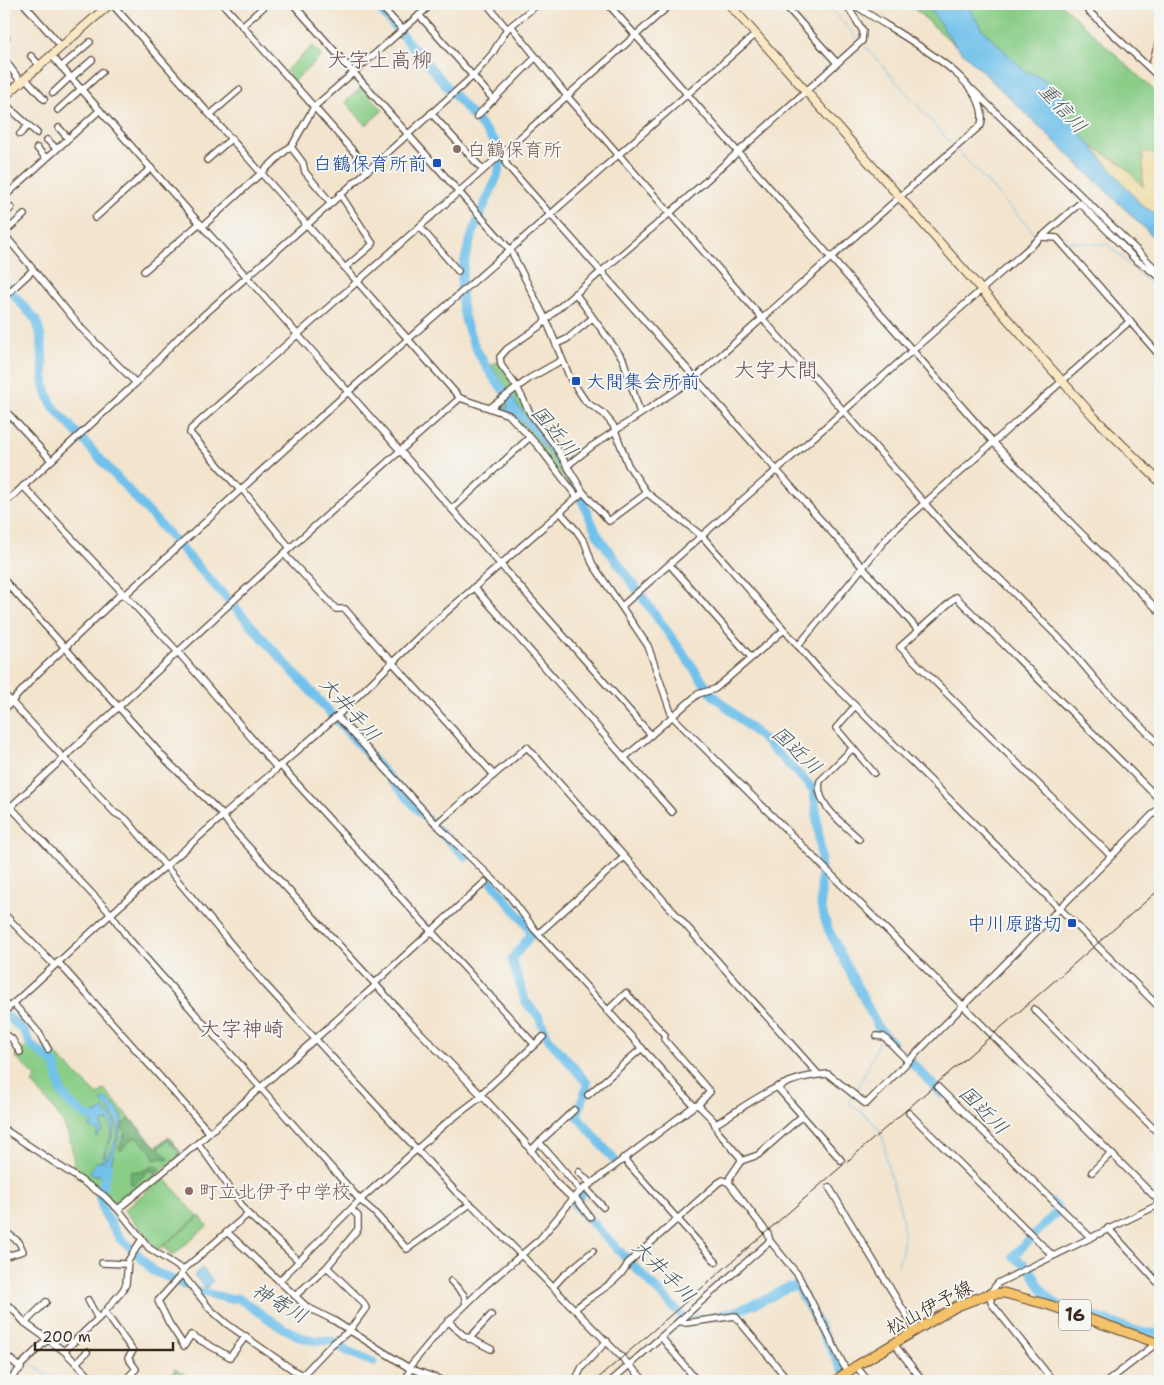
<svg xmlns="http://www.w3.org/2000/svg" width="1164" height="1385" viewBox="0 0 1164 1385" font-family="'Shantell Sans','Klee One',sans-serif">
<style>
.green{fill:#89cd87;stroke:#627c52}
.forest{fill:#6eb074;stroke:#546d49}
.sand{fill:#eeda9e;stroke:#94825e}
.water{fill:#70c1eb;stroke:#567684}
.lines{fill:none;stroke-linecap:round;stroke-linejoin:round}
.stream{stroke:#70c1eb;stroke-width:1}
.river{stroke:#70c1eb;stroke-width:9}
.street-casing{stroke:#574638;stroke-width:8}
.secondary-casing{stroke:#574638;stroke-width:10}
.primary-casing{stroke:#574638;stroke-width:11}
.street{stroke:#fff;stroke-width:5.5}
.secondary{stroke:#fae7c3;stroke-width:8}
.primary{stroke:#f3c26a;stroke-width:9}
.rail{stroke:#3b2a1e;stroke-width:1}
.education-dot{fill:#8d6e63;stroke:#f6f6f2;stroke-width:2}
.transit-dot{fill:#1a4fb4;stroke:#f6f6f2;stroke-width:2}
.labels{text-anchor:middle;stroke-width:4;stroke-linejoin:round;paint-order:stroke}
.shield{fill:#f6f6f2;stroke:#73675e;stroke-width:1}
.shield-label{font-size:18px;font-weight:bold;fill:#3b2a1e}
.education-label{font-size:19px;fill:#785e54;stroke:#f6f6f2;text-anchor:start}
.transit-label{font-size:19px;fill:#164399;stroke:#f6f6f2;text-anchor:end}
.street-label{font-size:19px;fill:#3b2a1e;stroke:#f6f6f2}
.water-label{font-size:20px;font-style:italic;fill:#4b575c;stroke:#f6f6f2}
.quarter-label{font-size:21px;fill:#6d5155;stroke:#f6f6f2}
</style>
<rect width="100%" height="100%" fill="#f6f6f2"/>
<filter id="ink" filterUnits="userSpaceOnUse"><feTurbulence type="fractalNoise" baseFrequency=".02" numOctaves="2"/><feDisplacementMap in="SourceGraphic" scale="10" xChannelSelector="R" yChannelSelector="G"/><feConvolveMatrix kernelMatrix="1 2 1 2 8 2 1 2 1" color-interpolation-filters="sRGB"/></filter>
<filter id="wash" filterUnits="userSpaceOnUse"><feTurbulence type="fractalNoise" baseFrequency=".0096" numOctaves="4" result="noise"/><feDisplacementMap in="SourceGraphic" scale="20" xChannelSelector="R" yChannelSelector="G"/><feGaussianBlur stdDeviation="1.12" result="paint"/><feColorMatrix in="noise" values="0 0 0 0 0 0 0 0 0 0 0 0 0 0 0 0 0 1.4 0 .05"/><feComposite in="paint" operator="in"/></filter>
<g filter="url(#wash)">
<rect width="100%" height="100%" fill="#f3e4cd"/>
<g class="green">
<path d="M909,4H926L956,46Z"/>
<path d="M966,4H1061L1160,96V157L1143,151V188L1123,165L1090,145L1063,112L1058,101L1072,109L1041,77L1025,71L983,30Z"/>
<path d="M313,46L322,56L294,81L285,71Z"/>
<path d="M362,87L383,110L366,125L345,102Z"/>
<path d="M497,362L562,457L577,495L513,417L493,407L510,393L491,365Z"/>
<path d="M32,1040L45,1052L49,1048L98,1095L104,1089L156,1147L169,1137L182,1154L119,1206L74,1174C74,1129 60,1116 32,1083L36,1077L15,1057Z"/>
<path d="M164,1177L198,1217L158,1250L124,1210Z"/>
<path d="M200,1216L207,1226L172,1256L164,1246Z"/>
<path d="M175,1369L196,1381H168Z"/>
</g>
<g class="forest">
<path d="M130,1119L156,1147L169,1137L182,1154L177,1156L179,1152L168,1140L159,1148L168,1157V1160L162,1158L154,1160L151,1151L136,1137L129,1141L121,1151L119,1149L125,1133L122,1130L123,1123Z"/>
<path d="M155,1165L162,1170L156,1175L154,1170L147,1172L135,1184L130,1183L131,1171L140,1172Z"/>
</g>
<path class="sand" d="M1090,145L1123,165L1143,187V151L1160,157V216L1142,206Z"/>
<g class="water">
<path d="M926,4H966L983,30L1025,71L1041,77L1062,94L1073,111L1059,101L1063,112L1142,206L1160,216V243L956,46Z"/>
<path d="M509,394C524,416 543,433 558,455C567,466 573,480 580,492L578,494C563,474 532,425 511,414C506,411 499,409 493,407L494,405L508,409L507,396Z"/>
<path d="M105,1098C110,1103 118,1108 121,1115C125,1124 110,1164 107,1175L105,1176L108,1166L106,1161L105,1172L101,1175H92L90,1171L96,1162L103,1161C102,1147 119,1135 108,1121L102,1122V1132L96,1137L98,1131L90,1128L93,1120L88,1118L104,1109L113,1120L115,1128L105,1155L107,1159C121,1130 124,1126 101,1101Z"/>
<path d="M202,1268L213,1281L206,1288L194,1275Z"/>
</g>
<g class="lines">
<g class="stream">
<path d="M827,4L857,38"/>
<path d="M865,46L954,147"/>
<path d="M957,150L1035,234"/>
<path d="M1062,241L1108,245L1160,293"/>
<path d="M856,1093L880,1040"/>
<path d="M853,1096L848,1102C860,1112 873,1119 881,1133C886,1142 884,1154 887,1164C896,1198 912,1229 898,1264"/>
<path d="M4,1347L24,1359"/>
<path d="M27,1361L58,1381"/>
</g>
<g class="river">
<path d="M375,4L499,146C504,164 496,180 488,197C456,267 447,309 493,377C499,385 506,393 511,401"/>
<path d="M4,284L36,320C49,352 35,380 55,409L431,824L466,857"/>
<path d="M576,487L597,534L712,694L768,744L814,790L821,860"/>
<path d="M821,866V907L828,929L879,1029L892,1042"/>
<path d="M492,882L530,929V936L512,959L525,1001L539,1017L548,1038L587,1083C587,1096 577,1104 578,1117L616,1162"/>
<path d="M4,1013L24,1031L31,1045L55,1064L61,1091L68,1102L83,1114L94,1119L100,1118"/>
<path d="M904,1055L942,1094"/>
<path d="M101,1192L108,1166"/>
<path d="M581,1194L575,1205L681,1315L685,1319L700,1318"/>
<path d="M99,1195L104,1213L121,1240L132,1248L153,1271L185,1285"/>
<path d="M1034,1235L1059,1210L1051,1202"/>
<path d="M1025,1265L1013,1256L1032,1237"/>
<path d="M1030,1269C1039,1284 1044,1300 1062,1306"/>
<path d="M196,1290L229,1299L238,1298L279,1326L301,1337L310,1340L333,1341L345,1350L373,1362"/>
<path d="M1084,1313L1140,1332L1160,1334"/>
<path d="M715,1316C732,1314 752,1305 768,1298C779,1293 786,1285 798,1287L842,1369"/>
<path d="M850,1378L854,1381"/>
</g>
</g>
</g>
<g filter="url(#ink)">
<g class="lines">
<g class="street-casing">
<g id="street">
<path d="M24,4L61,46"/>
<path d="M112,4L460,398L509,415L539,447L577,497"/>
<path d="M223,4L369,169"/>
<path d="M293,4L511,251L546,320L570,378L586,402L604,414L613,425L628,465L647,493L702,536L823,674L1160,1008"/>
<path d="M379,4L403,30"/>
<path d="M487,4L507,29"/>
<path d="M608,4L993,442L1064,516L1160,612"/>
<path d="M784,4L837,63"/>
<path d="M1081,4L1160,78"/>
<path d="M419,15L494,100"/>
<path d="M242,26L267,4"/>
<path d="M512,27L567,96L949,531L975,559L998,577L1068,647L1102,687L1160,745"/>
<path d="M4,40L6,38"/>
<path d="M51,55L651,735L698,694L715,689L784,630"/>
<path d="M31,56L40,66"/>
<path d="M4,59L21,82"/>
<path d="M61,67L90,42"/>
<path d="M25,78L44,99"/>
<path d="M71,78L92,60"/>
<path d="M82,90L102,72"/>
<path d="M973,90L1160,273"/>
<path d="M53,93L70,77"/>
<path d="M4,103L37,133"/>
<path d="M58,110L81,89"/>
<path d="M431,113L483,170"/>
<path d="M211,114L239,90"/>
<path d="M477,116L536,57"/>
<path d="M59,128L68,138"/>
<path d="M20,134L28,126"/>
<path d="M47,140L56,148"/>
<path d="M291,147L303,163L305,172L331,203"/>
<path d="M37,148L45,157"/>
<path d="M505,151L506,164L918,630"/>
<path d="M207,160L232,138"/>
<path d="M340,194L373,244L346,267"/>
<path d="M4,197L100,110"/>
<path d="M4,215L11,208"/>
<path d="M95,218L151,168"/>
<path d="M308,224L473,76L492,54L507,29L538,4"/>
<path d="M203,226L293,144L314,107L432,4"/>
<path d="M420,227L458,271"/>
<path d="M4,233L24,215"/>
<path d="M4,234L82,329L136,383"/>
<path d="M1041,237L1057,238L1160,356"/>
<path d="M144,271L200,223"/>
<path d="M575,293L623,359L640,413"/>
<path d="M4,297L33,270"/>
<path d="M556,344L567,339L590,320"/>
<path d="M491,407L530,378L562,360"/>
<path d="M4,409L51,460"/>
<path d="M568,465L592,446L695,378L981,125C994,77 885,29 854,4"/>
<path d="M23,486L178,652L277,768"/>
<path d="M242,489L290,548"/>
<path d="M240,490L190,433L191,429L671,4"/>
<path d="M583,492L609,521L647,493"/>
<path d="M4,504L136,383L180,336L307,224"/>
<path d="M452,509L530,437"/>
<path d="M560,512L576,530L585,543L592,563L648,646L672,716L1160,1202"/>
<path d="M284,554L336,609H345L382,652L393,662"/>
<path d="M670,565L751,657"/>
<path d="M4,580L168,762L220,812L233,830L413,1025L482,1096L523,1140L554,1181L573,1199"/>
<path d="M474,587L672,812"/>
<path d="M124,596L349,391L756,34"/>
<path d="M622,606L1080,203L1136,260L1160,277"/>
<path d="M798,646L891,533L1130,321"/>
<path d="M393,663L494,775"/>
<path d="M4,694L115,813L126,819L263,982L456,1192L475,1208L645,1381"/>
<path d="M855,706L836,728L874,773"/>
<path d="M4,710L37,674L122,593"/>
<path d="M337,716L436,824L508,894L535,930L694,1106"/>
<path d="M853,748L820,781C814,804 845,825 859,839"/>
<path d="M624,758L651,735"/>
<path d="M280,765L534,1044"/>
<path d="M4,800L111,914L128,938L360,1200L374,1212L407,1249L469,1205"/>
<path d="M4,813L290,548L460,398"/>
<path d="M436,824L527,747L818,1074"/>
<path d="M1111,856L900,647L956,597L1160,800"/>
<path d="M4,914L54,965"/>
<path d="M539,933L624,857"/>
<path d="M58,962L209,1132"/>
<path d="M375,983L485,882"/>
<path d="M1154,1002L1160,996"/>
<path d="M13,1003L39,1033L48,1049"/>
<path d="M1034,1009L1160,1135"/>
<path d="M4,1012L111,914L337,716L427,629L583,492L554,444L530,413L517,387L501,365L500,357L507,349L540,326L555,311L670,213L862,41L863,31L846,4"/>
<path d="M4,1033L12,1039L20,1052"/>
<path d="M877,1036L884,1037L908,1061"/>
<path d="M777,1087L841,1160"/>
<path d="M938,1087L1090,1237"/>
<path d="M481,1094L543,1037"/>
<path d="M588,1095L642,1048"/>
<path d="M698,1105L713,1120L718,1132L740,1157L741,1161L730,1177L729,1183L768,1234L770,1241L798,1275L847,1372"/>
<path d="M909,1113L1052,1255"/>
<path d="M716,1124C753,1101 783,1076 828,1074L866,1104L1160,807"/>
<path d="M4,1129L103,1195L118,1209L149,1248L183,1270"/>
<path d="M539,1142L581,1191"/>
<path d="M531,1150L574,1110"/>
<path d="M623,1158L716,1262"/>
<path d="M741,1161L758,1155L802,1116"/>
<path d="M579,1172L590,1183"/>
<path d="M1092,1172L1111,1153"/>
<path d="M585,1187L603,1207"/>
<path d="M829,1187L916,1331"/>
<path d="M575,1197L590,1217"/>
<path d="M118,1209L198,1143L376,985"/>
<path d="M248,1214L299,1261"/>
<path d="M1108,1228L1160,1285"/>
<path d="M4,1231L19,1242L23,1251L4,1257"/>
<path d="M227,1232L307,1307L333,1320L409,1368L444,1381"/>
<path d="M102,1263L127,1264"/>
<path d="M183,1270L182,1274L210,1309L227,1324L293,1370L316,1381"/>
<path d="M183,1270L248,1214L198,1143"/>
<path d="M182,1274L158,1301L169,1323L184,1346L191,1335L230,1357L246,1336"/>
<path d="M279,1281L360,1200L445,1124L482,1096"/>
<path d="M451,1281L464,1295L466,1304"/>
<path d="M553,1287L563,1276L593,1251"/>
<path d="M295,1296L327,1267"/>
<path d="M88,1300L98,1319"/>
<path d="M4,1304L11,1307L25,1323L64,1351L94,1381"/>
<path d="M575,1309C592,1294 618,1284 628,1263L718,1183L723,1180L729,1183"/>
<path d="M105,1312L133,1351L128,1358L136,1369L124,1381"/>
<path d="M448,1321L463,1335L491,1349"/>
<path d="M679,1321L686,1323L735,1316L789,1381"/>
<path d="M25,1323L46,1302"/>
<path d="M661,1337L697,1381"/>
<path d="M469,1339L491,1315"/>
<path d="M894,1344L923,1381"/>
<path d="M64,1351L102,1315L123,1290L126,1284L128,1261L142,1239"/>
<path d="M9,1358L19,1367"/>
<path d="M76,1363L87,1352"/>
<path d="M856,1366L868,1381"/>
<path d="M8,1381L21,1368L19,1367L48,1339"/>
<path d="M297,1381L331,1345L349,1331L366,1308L363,1302L327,1267L358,1229V1216L351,1209"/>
<path d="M406,1381L411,1365L440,1330L486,1285L540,1239L576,1195L694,1106L698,1105L710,1092L664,1039L665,1035L626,993L607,1011"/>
<path d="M575,1381L582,1367L607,1341"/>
<path d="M611,1381L770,1241"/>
<path d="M1053,1381L992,1304L989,1294L998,1283L1160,1204"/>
<path d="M1108,1381L1157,1343"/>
</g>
</g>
<g class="secondary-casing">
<g id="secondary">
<path d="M729,4L1094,417L1160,482"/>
<path d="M1160,40L1153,65L1160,72"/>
<path d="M4,97L110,4"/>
</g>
</g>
<g class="primary-casing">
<path id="primary" d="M835,1381L856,1366L957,1306L989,1294L1004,1293L1049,1305L1160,1344"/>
</g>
<use href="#street" class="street"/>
<use href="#secondary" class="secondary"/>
<use href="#primary" class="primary"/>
<path class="rail" d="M595,1381L1160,889"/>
</g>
</g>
<g class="education-dot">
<circle cx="457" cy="149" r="5"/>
<circle cx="189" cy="1191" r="5"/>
</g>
<g class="transit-dot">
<rect x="432" y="158" width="10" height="10" rx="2.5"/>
<rect x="571" y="376" width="10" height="10" rx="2.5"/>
<rect x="1067" y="918" width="10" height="10" rx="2.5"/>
</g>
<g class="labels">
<rect class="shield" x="1059" y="1299.5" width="32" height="31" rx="4"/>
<g class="shield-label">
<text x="1075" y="1321">16</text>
</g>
<g class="education-label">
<text x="467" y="156">白鶴保育所</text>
<text x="199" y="1198">町立北伊予中学校</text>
</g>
<g class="transit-label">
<text x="427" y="170">白鶴保育所前</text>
<text x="586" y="388" text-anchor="start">大間集会所前</text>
<text x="1062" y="930">中川原踏切</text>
</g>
<g class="street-label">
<text transform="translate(929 1307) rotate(-28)" y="7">松山伊予線</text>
</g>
<g class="water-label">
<text transform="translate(1063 108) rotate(48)" y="7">重信川</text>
<text transform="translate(555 431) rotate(50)" y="7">国近川</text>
<text transform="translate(350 709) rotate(48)" y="7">大井手川</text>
<text transform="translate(797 750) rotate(43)" y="7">国近川</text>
<text transform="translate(984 1110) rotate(45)" y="7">国近川</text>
<text transform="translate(664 1271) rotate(45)" y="7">大井手川</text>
<text transform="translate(280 1303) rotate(30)" y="7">神寄川</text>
</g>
<g class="quarter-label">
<text x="380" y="67">大字上高柳</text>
<text x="776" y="377">大字大間</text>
<text x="242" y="1036">大字神崎</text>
</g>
</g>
<rect width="1164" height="1385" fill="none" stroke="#f6f6f2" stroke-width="20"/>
<path d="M35 1342v8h138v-8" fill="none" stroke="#3b2a1e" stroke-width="2.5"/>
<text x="42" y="1342" font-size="15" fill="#3b2a1e" stroke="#f6f6f2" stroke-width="4" paint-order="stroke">200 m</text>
</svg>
